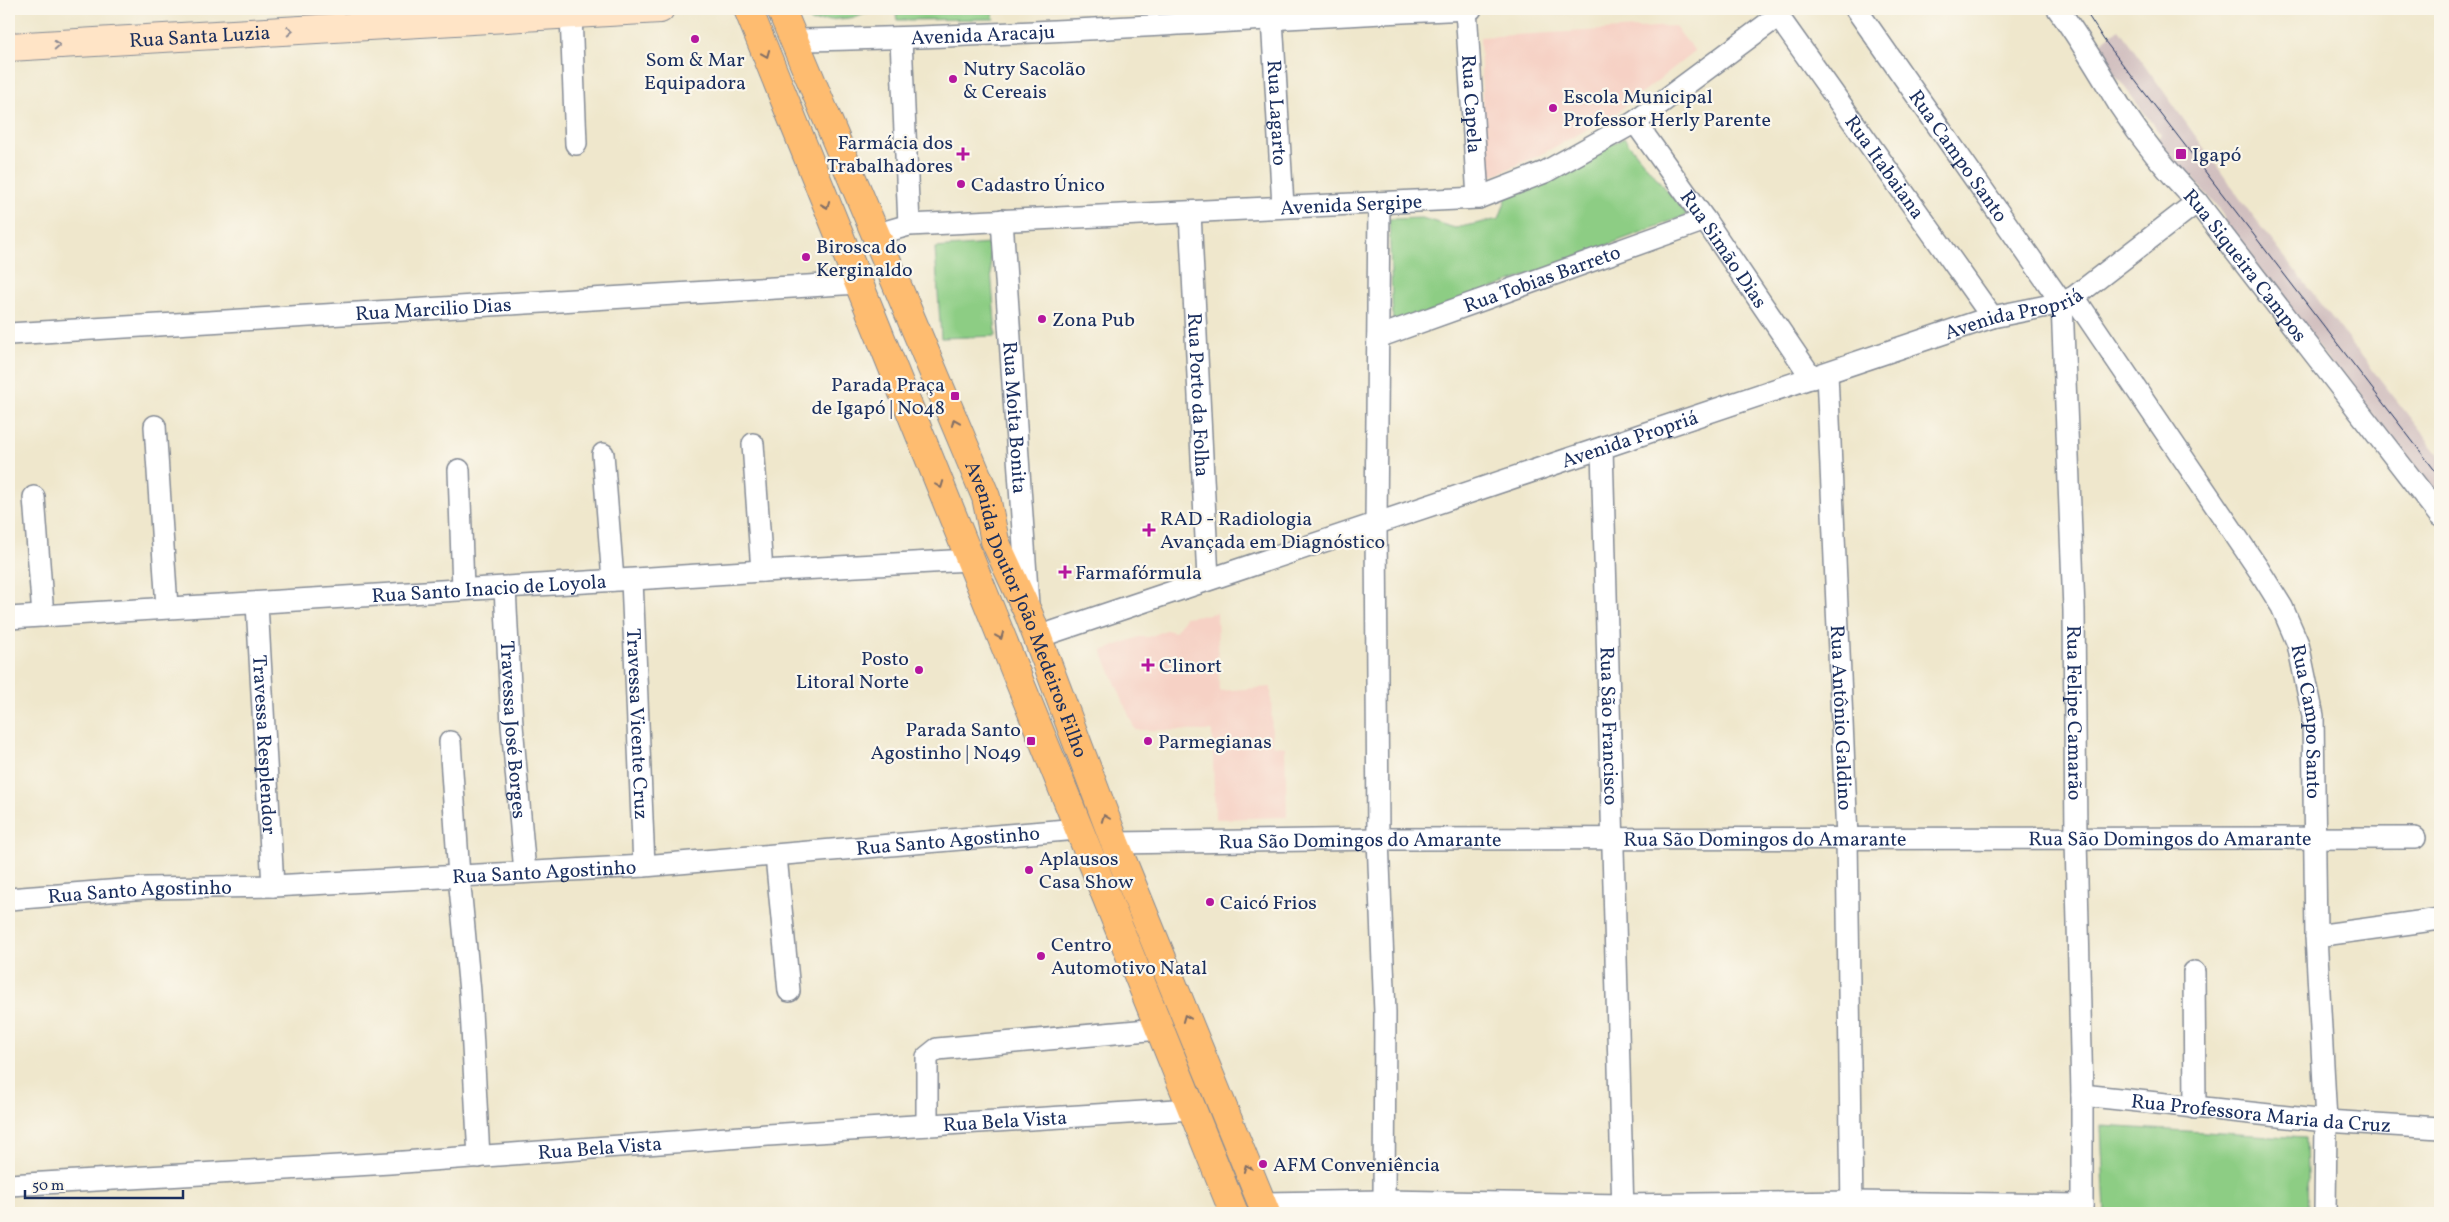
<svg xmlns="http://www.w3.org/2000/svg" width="2449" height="1222" viewBox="0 0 2449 1222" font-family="Vollkorn,serif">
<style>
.built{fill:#f6d1c5}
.industrial{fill:#d1bfbf}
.green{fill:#8dcd84;stroke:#547e71}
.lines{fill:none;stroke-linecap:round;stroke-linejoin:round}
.street-casing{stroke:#858b95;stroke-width:24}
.secondary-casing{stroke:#858b95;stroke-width:30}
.primary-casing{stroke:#858b95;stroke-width:30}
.street{stroke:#fff;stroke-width:21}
.secondary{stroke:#ffe4c6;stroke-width:28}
.primary{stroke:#febc70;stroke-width:28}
.tram{stroke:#1b2f5e;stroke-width:1}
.oneway{stroke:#8d8a92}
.oneway2{stroke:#816e66}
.poi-dot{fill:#b5179e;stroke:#fbf7ec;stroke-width:2}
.labels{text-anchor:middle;stroke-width:4.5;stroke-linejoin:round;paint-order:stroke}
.street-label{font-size:20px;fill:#1b2f5e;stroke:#fbf7ec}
.poi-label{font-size:20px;fill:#1b2f5e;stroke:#fbf7ec;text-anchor:start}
</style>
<rect width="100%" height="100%" fill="#fbf7ec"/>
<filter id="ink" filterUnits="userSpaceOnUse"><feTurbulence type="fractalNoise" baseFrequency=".02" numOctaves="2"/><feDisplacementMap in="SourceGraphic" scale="10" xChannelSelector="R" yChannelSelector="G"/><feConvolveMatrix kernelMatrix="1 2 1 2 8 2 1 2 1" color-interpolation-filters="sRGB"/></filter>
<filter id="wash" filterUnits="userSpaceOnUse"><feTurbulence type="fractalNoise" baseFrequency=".0096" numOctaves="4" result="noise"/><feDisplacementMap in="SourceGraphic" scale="20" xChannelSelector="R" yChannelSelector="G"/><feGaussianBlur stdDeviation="1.12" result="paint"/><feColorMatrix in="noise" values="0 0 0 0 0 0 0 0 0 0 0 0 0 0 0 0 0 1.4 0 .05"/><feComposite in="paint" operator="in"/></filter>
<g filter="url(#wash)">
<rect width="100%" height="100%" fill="#efe7cc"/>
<g class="built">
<path d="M1674,26L1695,51L1614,115L1538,156L1485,179L1480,37Z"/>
<path d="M1217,613L1219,691L1271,687L1272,745L1285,747L1287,817L1215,819L1212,731L1135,730L1102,651L1139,637H1149L1166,630L1175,632L1185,617Z"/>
</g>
<path class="industrial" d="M2119,29L2251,214L2440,456V506L2222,222L2226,219L2190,174L2181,182L2152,143L2161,135L2094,47Z"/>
<g class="green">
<path d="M805,9H877L857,17L811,22Z"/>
<path d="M919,9H991L994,19L897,20L896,14Z"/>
<path d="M1624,138L1687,215L1393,326L1389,219L1422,218L1455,228L1499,219L1507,196Z"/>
<path d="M989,244L996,336L941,338L935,248Z"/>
<path d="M2101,1126L2306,1138L2308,1213H2105Z"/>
</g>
</g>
<g filter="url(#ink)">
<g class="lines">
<g class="street-casing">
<g id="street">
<path id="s1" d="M1466,9L1478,198"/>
<path id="s2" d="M1856,9L2062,303L2074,610L2076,838L2082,1095V1213"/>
<path id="s3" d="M2058,9C2081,40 2100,73 2120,106C2142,140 2169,173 2197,202L2440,516"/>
<path d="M571,15L576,144"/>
<path id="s4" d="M1778,16L1992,317"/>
<path id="s5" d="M1272,19L1283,206"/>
<path d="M901,39L909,225"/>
<path id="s6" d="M794,40C1020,37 1245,18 1471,9"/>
<path id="s7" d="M1635,122L1705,220L1812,378"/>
<path d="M1379,203L1376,523L1378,839L1385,1013L1384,1201"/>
<path id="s8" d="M1190,213L1208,579"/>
<path id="s9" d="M1002,220L1028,605"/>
<path id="s10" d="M874,235L909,225L1478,198L1545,172L1635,122L1778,16L1782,9"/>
<path id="s11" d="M2074,297L2259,570L2282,607L2298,644L2313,716L2316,936L2326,1121L2325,1213"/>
<path id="s12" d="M9,334L858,283"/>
<path id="s13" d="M1378,337L1705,220"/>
<path id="s14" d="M1827,373L1847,838L1852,1213"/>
<path d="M155,426L167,607"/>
<path d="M753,444L762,571"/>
<path id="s15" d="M1602,448L1623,1213"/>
<path d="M603,454L613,580"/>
<path d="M459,470L463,589"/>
<path d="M34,497L43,616"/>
<path id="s16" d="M632,580L644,866"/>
<path id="s17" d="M505,588L512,725L525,872"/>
<path id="s18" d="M257,604L273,886"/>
<path id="s19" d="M9,618L762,571L970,560"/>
<path id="s20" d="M1038,637L1992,317L2062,303L2074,297L2197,202"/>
<path d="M450,742L459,876L470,992L479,1157"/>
<path id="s21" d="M1115,843L1378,839L2415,838"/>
<path d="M776,856L789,991"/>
<path id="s22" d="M9,899L147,888L273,886L644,866L1078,829"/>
<path d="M2316,936L2440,919"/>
<path d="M2194,972L2195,1108"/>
<path id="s23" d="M2082,1095L2326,1121L2440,1128"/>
<path d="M927,1125V1057L937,1049L1159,1029"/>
<path id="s24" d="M9,1185L390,1163L768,1135L1192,1109"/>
<path d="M1262,1203L1384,1201L1623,1205L1852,1202L2082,1205"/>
</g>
</g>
<g class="secondary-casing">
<g id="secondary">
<path id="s25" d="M9,47L660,9"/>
</g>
</g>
<g class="primary-casing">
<g id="primary">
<path d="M748,9L1234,1213"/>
<path id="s26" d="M781,9L986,497L995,541L1029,615L1115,843L1266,1213"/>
</g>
</g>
<use href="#street" class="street"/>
<use href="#secondary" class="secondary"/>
<use href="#primary" class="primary"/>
<path class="tram" d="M2084,9L2104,40L2440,477"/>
</g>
<defs><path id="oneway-chevron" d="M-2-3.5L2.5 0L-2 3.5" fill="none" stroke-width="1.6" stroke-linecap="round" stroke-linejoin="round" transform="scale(1.25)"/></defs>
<g class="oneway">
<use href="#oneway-chevron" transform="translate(290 31) rotate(-3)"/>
<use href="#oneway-chevron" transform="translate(57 45) rotate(-3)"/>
</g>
<g class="oneway2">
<use href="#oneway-chevron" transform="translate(766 54) rotate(68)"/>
<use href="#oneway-chevron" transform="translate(826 205) rotate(68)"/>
<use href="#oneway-chevron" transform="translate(955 422) rotate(-112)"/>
<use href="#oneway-chevron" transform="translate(940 485) rotate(69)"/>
<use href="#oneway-chevron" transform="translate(1000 636) rotate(68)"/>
<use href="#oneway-chevron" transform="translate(1105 818) rotate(-111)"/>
<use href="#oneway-chevron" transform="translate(1186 1018) rotate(-112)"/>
<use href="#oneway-chevron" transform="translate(1247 1168) rotate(-112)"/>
</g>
</g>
<g class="poi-dot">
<circle cx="695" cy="39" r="5"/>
<circle cx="953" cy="79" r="5"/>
<circle cx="1553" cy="108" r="5"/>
<path d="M960.5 146.5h5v5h5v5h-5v5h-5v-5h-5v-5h5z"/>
<rect x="2175" y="148" width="12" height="12" rx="2.5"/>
<circle cx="961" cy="184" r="5"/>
<circle cx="806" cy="257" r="5"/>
<circle cx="1042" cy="319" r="5"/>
<rect x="950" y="391" width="10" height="10" rx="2.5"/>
<path d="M1146.5 522.5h5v5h5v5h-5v5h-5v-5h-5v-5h5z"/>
<path d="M1062.5 564.5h5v5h5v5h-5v5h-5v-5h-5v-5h5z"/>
<path d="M1145.5 657.5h5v5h5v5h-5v5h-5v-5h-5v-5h5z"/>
<circle cx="919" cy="670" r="5"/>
<rect x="1026" y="736" width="10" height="10" rx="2.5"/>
<circle cx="1148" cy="741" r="5"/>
<circle cx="1029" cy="870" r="5"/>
<circle cx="1210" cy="902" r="5"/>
<circle cx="1041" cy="956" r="5"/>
<circle cx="1263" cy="1164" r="5"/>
</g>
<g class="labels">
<g class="street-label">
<text dy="7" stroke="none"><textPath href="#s6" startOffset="189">Avenida Aracaju</textPath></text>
<text dy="7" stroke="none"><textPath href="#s25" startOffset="191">Rua Santa Luzia</textPath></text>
<text dy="7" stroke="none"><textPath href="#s1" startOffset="95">Rua Capela</textPath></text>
<text dy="7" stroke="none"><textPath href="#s5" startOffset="94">Rua Lagarto</textPath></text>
<text dy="7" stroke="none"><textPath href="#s2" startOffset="179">Rua Campo Santo</textPath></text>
<text dy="7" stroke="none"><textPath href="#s4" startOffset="185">Rua Itabaiana</textPath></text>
<text dy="7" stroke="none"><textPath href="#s10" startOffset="479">Avenida Sergipe</textPath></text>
<text dy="7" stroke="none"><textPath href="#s7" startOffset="155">Rua Simão Dias</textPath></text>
<text dy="7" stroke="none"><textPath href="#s3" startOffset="318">Rua Siqueira Campos</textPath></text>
<text dy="7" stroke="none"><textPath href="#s13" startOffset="174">Rua Tobias Barreto</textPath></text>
<text dy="7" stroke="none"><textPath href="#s12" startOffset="425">Rua Marcilio Dias</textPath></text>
<text dy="7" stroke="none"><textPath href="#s20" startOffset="1028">Avenida Propriá</textPath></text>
<text dy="7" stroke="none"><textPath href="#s8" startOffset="182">Rua Porto da Folha</textPath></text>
<text dy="7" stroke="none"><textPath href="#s9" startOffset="198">Rua Moita Bonita</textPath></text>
<text dy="7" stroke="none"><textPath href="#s20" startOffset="624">Avenida Propriá</textPath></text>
<text dy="7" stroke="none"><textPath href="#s19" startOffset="481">Rua Santo Inacio de Loyola</textPath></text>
<text dy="7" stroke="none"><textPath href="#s26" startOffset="649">Avenida Doutor João Medeiros Filho</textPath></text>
<text dy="7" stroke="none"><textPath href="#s2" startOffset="769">Rua Felipe Camarão</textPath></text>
<text dy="7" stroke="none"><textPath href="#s14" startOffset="345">Rua Antônio Galdino</textPath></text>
<text dy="7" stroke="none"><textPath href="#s11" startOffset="492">Rua Campo Santo</textPath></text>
<text dy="7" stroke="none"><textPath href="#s16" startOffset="144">Travessa Vicente Cruz</textPath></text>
<text dy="7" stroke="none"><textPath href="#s15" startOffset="278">Rua São Francisco</textPath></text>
<text dy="7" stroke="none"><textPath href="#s17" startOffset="142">Travessa José Borges</textPath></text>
<text dy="7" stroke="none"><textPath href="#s18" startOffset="141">Travessa Resplendor</textPath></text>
<text dy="7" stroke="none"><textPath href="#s21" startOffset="650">Rua São Domingos do Amarante</textPath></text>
<text dy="7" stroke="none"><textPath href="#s21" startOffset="1055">Rua São Domingos do Amarante</textPath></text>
<text dy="7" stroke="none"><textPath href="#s21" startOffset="245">Rua São Domingos do Amarante</textPath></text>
<text dy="7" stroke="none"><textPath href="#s22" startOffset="941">Rua Santo Agostinho</textPath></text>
<text dy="7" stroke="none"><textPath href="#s22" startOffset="536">Rua Santo Agostinho</textPath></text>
<text dy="7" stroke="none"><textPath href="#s22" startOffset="131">Rua Santo Agostinho</textPath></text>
<text dy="7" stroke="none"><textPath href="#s23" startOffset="180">Rua Professora Maria da Cruz</textPath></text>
<text dy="7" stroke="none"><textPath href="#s24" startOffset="998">Rua Bela Vista</textPath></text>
<text dy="7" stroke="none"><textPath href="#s24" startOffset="592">Rua Bela Vista</textPath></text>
</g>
<g class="poi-label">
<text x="695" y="66" text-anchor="middle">Som &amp; Mar<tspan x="695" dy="23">Equipadora</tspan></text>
<text x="963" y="75">Nutry Sacolão<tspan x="963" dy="23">&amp; Cereais</tspan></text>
<text x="1563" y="103">Escola Municipal<tspan x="1563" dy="23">Professor Herly Parente</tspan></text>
<text x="953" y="149" text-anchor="end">Farmácia dos<tspan x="953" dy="23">Trabalhadores</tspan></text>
<text x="2192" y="161">Igapó</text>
<text x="971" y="191">Cadastro Único</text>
<text x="816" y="253">Birosca do<tspan x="816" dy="23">Kerginaldo</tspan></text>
<text x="1052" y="326">Zona Pub</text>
<text x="945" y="391" text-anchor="end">Parada Praça<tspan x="945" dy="23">de Igapó | N048</tspan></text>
<text x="1160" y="525">RAD - Radiologia<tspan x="1160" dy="23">Avançada em Diagnóstico</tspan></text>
<text x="1075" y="579">Farmafórmula</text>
<text x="909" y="665" text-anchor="end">Posto<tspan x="909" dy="23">Litoral Norte</tspan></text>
<text x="1159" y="672">Clinort</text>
<text x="1021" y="736" text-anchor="end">Parada Santo<tspan x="1021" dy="23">Agostinho | N049</tspan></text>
<text x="1158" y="748">Parmegianas</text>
<text x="1039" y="865">Aplausos<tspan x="1039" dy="23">Casa Show</tspan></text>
<text x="1220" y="909">Caicó Frios</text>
<text x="1051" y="951">Centro<tspan x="1051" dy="23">Automotivo Natal</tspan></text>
<text x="1273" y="1171">AFM Conveniência</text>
</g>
</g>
<rect width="2449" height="1222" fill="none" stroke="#fbf7ec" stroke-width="30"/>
<path d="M25 1190v8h158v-8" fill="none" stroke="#1b2f5e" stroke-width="2.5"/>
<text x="32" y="1190" font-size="15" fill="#1b2f5e" stroke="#fbf7ec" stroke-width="4" paint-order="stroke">50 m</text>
</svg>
